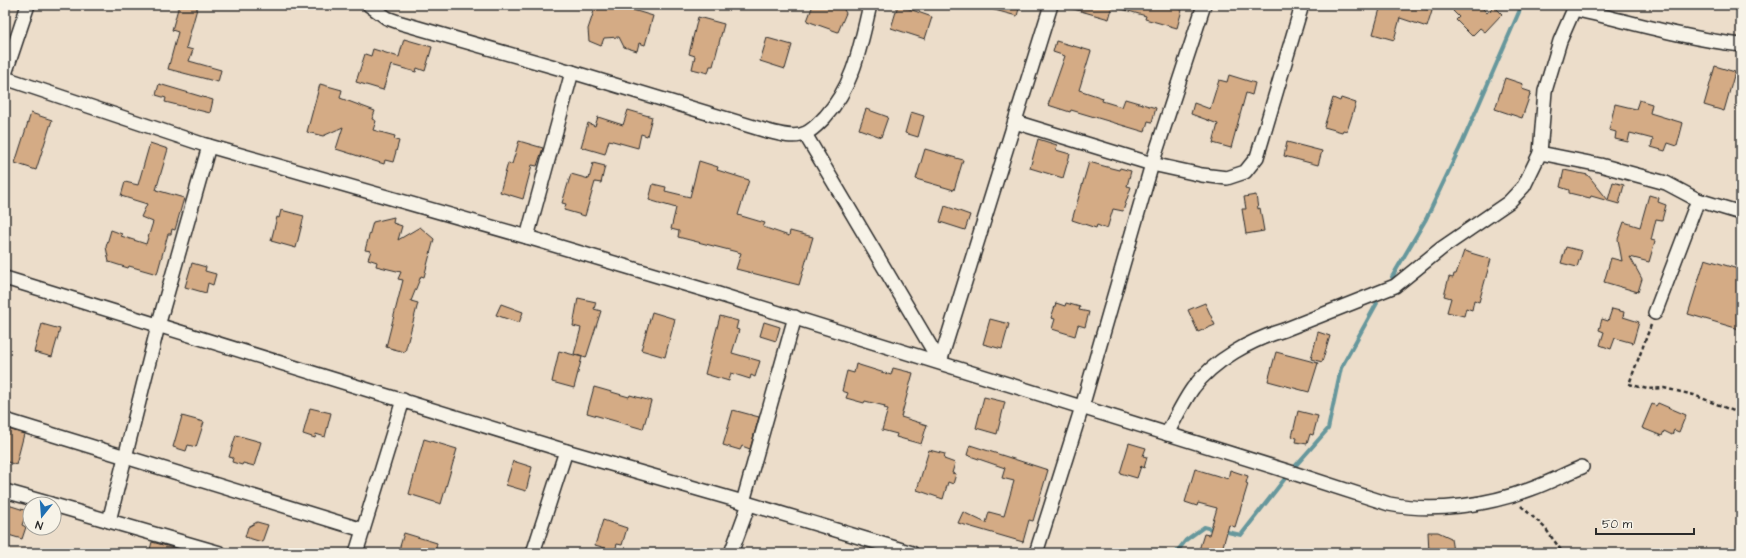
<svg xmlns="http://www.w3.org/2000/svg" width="1746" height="558" viewBox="0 0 1746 558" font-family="'Architects Daughter',sans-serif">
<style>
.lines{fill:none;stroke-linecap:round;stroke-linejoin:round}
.stream{stroke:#66979c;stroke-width:4}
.building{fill:#d4ab85;stroke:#2b2b2b}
.minor-casing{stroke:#2b2b2b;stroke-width:16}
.path{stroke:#2b2b2b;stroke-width:2.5;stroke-dasharray:4 3;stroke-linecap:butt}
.minor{stroke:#f7f3e8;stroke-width:13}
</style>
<rect width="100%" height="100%" fill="#ecddca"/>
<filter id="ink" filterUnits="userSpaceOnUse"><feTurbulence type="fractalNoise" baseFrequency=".025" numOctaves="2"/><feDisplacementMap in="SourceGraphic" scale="8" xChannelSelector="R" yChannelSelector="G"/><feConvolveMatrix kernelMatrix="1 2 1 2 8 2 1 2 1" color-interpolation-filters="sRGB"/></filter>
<g filter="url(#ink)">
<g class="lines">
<g class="stream">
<path d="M1392,277L1426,219L1463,141L1522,5"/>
<path d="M1223,531L1241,535L1290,472L1328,429L1341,368L1377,303"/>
<path d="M1176,553L1186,540L1204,527L1216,530"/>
</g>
</g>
<g class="building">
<path d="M179,5H198L186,48L193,50L189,61L221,70L218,82L168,69L178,32L172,30Z"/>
<path d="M596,5H616L653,16L645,45L639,43L637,51L624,47L619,37L604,38L601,46L589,41L588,29Z"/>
<path d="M813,5H841L846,13L838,32L807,21Z"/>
<path d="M898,5L932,17L925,39L891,28Z"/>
<path d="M987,5H1020L1017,16L987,8Z"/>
<path d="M1070,5H1113L1109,19L1070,8Z"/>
<path d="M1118,5H1165L1182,10L1177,28L1145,19L1146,16L1118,8Z"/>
<path d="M1381,5H1412L1432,11L1427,27L1400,18L1394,40L1373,34Z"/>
<path d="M1459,5H1479L1487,13L1494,6L1502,14L1485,32L1480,28L1472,36L1456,20L1459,17L1453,11Z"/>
<path d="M698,17L724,24L713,66H710L708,73L692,69L695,56L689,54Z"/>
<path d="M767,38L792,45L785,69L760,61Z"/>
<path d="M404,39L432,47L425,71L417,68L416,72L391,65L383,90L356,82L365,54L371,56L373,49L399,57Z"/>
<path d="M1056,41L1091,51L1079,90L1103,98L1102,101L1122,107L1125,99L1156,108L1152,122L1148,121L1145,132L1071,110L1070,112L1048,105L1065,56L1053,52Z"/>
<path d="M1715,66L1735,72L1724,111L1704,105Z"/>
<path d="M1229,75L1255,83L1252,95L1246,93L1231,148L1213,143L1218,124L1191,114L1194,103L1210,109L1219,80L1227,82Z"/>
<path d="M1505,78L1523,84L1522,89L1531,92L1522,118L1495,109Z"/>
<path d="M159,84L213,100L210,113L165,102L166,98L156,95Z"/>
<path d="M320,84L342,90L340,98L375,111L372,119L376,121L373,130L395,136L394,139L399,141L393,162L385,160L384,164L336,149L343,127L323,136L307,132Z"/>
<path d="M1333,98L1340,101L1341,98L1356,103L1347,131L1343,130L1342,132L1324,127Z"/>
<path d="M1639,100L1652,104L1650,113L1683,123L1677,146L1668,143L1665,151L1651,147L1653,139L1630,133L1628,142L1615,139L1616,132L1609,130L1615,104L1636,109Z"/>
<path d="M866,109L888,117L881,137L859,129Z"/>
<path d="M628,110L652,117L647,136L641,134L638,148L609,140L605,154L581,147L588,123L595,126L598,117L623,125Z"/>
<path d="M911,112L924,116L918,137L905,133Z"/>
<path d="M31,113L52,120L36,170L15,163Z"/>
<path d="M1038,139L1057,145L1056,150L1070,154L1063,178L1030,168Z"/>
<path d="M519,141L543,148L537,166L532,165L523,199L500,192L508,163L512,164Z"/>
<path d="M1287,142L1322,151L1318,165L1284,156Z"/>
<path d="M150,143L168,149L156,190L184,198L175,230L172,229L171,234H168L157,274L129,266L128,268L109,262L106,247L111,230L122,234L121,236L146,244L153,222L141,217L147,204L121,196L125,182L138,185Z"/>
<path d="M925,149L963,160L954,190L916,179Z"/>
<path d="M699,161L718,167L717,170L749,180L738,215L765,223L763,227L789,236L790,231L813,237L799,285L736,269L741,253L678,237L679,231L671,229L676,208L649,200L653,184L666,187L665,191L690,197Z"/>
<path d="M1089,162L1111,168L1119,170L1120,168L1131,171L1127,186L1131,187L1123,211L1113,209L1107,229L1097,225L1096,228L1072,220Z"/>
<path d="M593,163L605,166L601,183L595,182L585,216L564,210L566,204L562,203L571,174L589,179Z"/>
<path d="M1564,170L1588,175L1608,200L1613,182L1624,185L1619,204L1591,196L1590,198L1569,193V190L1560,187Z"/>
<path d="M1256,195L1258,209L1260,208L1264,231L1246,234L1242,209H1246L1244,197Z"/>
<path d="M1649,195L1659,198L1658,202L1666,205L1662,220L1656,219L1651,240L1655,241L1649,262L1630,257L1642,279L1638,292L1604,282L1611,258L1622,261L1618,239L1624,222L1640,227Z"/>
<path d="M945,206L970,215L965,230L940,222Z"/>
<path d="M281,210L304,216L296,248L271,241L277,217L279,218Z"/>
<path d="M394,217L393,223L402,226L398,240L420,227L434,239L424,277L421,276L411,301L418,303L405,352L386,347L403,280L398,279L401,272L376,266L377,262L368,259L371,251L365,250L373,222Z"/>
<path d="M1566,247L1582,251L1577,267L1561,263Z"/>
<path d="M1464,251L1491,259L1479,302L1474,300L1472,310L1466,308L1464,316L1447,312L1451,298L1444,296L1449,277L1453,278L1454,274H1456Z"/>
<path d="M1705,259L1741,270V320L1739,329L1688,314Z"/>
<path d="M192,263L206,267L205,271L216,274L213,285L208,283L206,293L185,287Z"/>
<path d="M578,298L596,302L594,309L601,311L586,358L574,354L581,328L573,326Z"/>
<path d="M1056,303L1065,306L1066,303L1080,307L1079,310L1089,312L1085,327L1078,325L1075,336L1052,329L1055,319L1051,318Z"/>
<path d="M1205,303L1215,325L1198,332L1188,310Z"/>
<path d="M501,304L523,312L519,323L496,315Z"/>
<path d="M1612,309L1624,312L1623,317L1639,322L1633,343L1615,338L1611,349L1600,345L1604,332L1599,330L1602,319L1608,321Z"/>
<path d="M652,312L675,319L665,357L641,350Z"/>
<path d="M720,316L738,321L736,329L739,330L732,353L760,361L755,377L751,375L750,379L731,373L729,381L705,374Z"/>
<path d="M990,319L1009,324L1002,349L983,344Z"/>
<path d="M764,322L780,327L776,341L760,336Z"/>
<path d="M42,324L60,329L52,357L34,352Z"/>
<path d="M1318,332L1330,336L1322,362L1311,359Z"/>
<path d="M559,351L582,357L574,388L552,382Z"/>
<path d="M1276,352L1318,363L1309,392L1268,381Z"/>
<path d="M856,364L891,375L893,368L913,373L901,417L927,425L921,444L896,437L897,434L882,430L888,409L884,408L885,406L865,401L864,403L846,398L848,393L842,391L847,371L854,373Z"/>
<path d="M594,387L629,397L630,395L651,401L643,429L587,413Z"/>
<path d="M984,397L1005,402L997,434L976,428Z"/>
<path d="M1658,403L1686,415L1679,432L1674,430L1672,435L1664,431L1662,436L1642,428L1652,404L1656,406Z"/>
<path d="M310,408L331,413L325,437L316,434L315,438L303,434Z"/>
<path d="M733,410L759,417L750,449L742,446L740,450L723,445Z"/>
<path d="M1298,411L1318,416L1313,435L1310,434L1307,444L1296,442L1297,438L1292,437Z"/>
<path d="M182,416L204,422L196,447L188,445L186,451L173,447Z"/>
<path d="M5,428L24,434L16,465L5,461Z"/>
<path d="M236,435L261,442L254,466L243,463L242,465L232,462L233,458L229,457Z"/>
<path d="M424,439L457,449L441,504L409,494Z"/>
<path d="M1129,443L1146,448L1143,456L1147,457L1144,468L1141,466L1137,478L1120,473Z"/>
<path d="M970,445L1048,470L1033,521L1029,520L1023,542L958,523L963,512L986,523L989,512L1004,516L1014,481L1002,478L1005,468L967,455Z"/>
<path d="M929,450L945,454L944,459L955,463L952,473L956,474L953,484L948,482L943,499L917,490Z"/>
<path d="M513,461L532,467L526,491L506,485Z"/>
<path d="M1195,469L1228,479L1230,470L1248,476L1246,483L1248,484L1235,527L1229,525L1221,553H1198L1204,534L1209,535L1217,508L1198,503L1197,506L1185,502Z"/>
<path d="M5,504L27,511L22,525L26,527L22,539L5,534Z"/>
<path d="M603,520L627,528L622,545L617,544L615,551L595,545Z"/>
<path d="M257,522L268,525L262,542L245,537L248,527Z"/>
<path d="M1428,532H1438L1451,538L1453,552L1429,553Z"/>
<path d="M404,533L437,543L435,553H398Z"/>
<path d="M152,542L185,551V553H149Z"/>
</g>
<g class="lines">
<g class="minor-casing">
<g id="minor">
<path d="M369,5L387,18L401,23L572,72L767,131C778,134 795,139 806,133C813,130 819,123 825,117C854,85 860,47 870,5"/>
<path d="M5,74L28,5"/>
<path d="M5,78L202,144L527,237L715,293L1290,472L1389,504C1435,513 1488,505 1531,489C1548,483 1565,474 1582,467"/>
<path d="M1015,122L1152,164L1202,175L1227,178L1245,172L1257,157L1302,5"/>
<path d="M805,134L940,362"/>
<path d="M1540,153L1600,165L1666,183L1698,200L1741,213"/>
<path d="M527,237L572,72"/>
<path d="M5,278L566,451L743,502L912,553"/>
<path d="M1655,313L1698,200"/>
<path d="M940,362L1051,5"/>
<path d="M5,420L363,530"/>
<path d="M1167,434C1175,419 1183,402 1193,388C1214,360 1251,340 1284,330L1395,286L1442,248L1509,202L1524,186L1540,153L1545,91L1560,41L1574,9C1631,22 1682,38 1741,45"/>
<path d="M5,491L51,504"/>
<path d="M743,502L795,317"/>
<path d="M54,505L220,553"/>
<path d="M109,521L158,326L209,146"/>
<path d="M356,553L403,400"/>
<path d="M533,553L566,451"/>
<path d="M731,553L749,504"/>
<path d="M1036,553L1082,407L1152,164L1204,5"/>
</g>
</g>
<g class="path">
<path d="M1651,325L1629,384L1647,389L1664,388L1694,395L1741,414"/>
<path d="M1521,506L1545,528L1563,553"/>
</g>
<use href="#minor" class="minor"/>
</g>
</g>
<rect width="1746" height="558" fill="none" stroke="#f7f3e8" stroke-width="20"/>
<rect x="10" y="10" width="1726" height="538" fill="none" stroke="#2b2b2b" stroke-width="1.5" filter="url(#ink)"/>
<g transform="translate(42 516) rotate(197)"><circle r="19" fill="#f7f3e8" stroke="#a5a39c"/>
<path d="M0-3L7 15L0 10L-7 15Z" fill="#1f6fb2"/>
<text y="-6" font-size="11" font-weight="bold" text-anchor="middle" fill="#2b2b2b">N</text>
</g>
<path d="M1596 528v6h98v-6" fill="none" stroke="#2b2b2b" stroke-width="2"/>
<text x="1602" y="528" font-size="12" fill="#2b2b2b" stroke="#f7f3e8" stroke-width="3" paint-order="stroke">50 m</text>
</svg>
